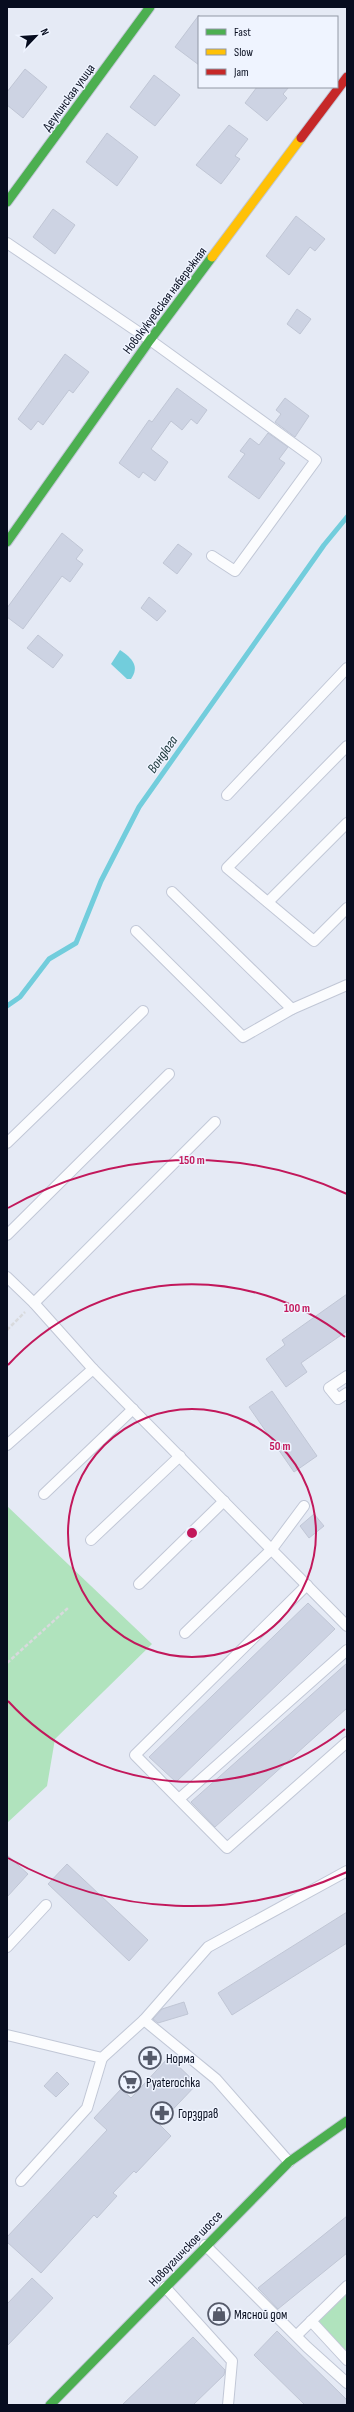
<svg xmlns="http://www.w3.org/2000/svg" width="354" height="2412" viewBox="0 0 354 2412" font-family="'Sofia Sans Condensed',sans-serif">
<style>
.green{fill:#b0e3bd}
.water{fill:#72cddc}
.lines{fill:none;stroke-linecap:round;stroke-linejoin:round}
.stream{stroke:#72cddc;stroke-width:5}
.building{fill:#cdd3e3;stroke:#c0c6d5}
.lane-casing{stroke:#c1c7d6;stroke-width:12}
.fast-casing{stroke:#c1c7d6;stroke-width:11}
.slow-casing{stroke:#c1c7d6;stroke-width:11}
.jam-casing{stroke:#c1c7d6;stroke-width:11}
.path{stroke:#d8dadd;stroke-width:2.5;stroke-dasharray:4 2;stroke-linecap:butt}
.lane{stroke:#fbfcfe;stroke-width:10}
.fast{stroke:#4caf50;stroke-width:9}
.slow{stroke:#ffc107;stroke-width:9}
.jam{stroke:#c62828;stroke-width:9}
.ring{fill:none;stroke:#c2185b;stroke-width:2}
.labels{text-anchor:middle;stroke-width:3;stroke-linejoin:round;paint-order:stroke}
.street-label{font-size:13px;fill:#070d1f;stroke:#eff4ff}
.poi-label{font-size:13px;fill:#070d1f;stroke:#eff4ff;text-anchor:start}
.water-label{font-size:14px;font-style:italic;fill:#173336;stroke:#eff4ff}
.centre{fill:#c2185b;stroke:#eff4ff;stroke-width:2}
.ring-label{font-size:12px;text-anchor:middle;font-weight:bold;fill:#c2185b;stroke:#eff4ff;stroke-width:3;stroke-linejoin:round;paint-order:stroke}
</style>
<rect width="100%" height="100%" fill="#e5eaf5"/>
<g class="green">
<path d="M7,1506L152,1644L55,1739L47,1786L7,1823Z"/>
<path d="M347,2286V2360L311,2321Z"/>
</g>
<path class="water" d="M120,650C132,658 140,666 131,679H127L111,664Z"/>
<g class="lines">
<path class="stream" d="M7,1006L20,997L49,959L76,943L101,881L139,807L324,545L347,517"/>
</g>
<g class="building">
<path d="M199,15V65L175,47Z"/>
<path d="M25,69L47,87L23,118L7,105V92Z"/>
<path d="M154,75L180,95L155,126L130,107Z"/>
<path d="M257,87H289L283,94L287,98L267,121L245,103Z"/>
<path d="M229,125L248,139L235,156L240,159L221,184L196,165Z"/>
<path d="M107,133L138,157L117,186L86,162Z"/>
<path d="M53,209L75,225L55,254L33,237Z"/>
<path d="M296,216L325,239L315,251L310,247L289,275L266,256Z"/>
<path d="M297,309L311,319L300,334L287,324Z"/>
<path d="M65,354L89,372L73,393L69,390L43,425L38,421L31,430L18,419Z"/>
<path d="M177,388L207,410L197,424L191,419L182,430L171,421L151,449L168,462L155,481L143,472L139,478L119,463L149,420L152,422Z"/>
<path d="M285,398L309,416L295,437L275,422L281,414L276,410Z"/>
<path d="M268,433L288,447L279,459L285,463L259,499L228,477L245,454L240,451L250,438L259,445Z"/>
<path d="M62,533L83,550L76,559L83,564L70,582L62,576L23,629L7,617V608Z"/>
<path d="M178,544L192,554L177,574L163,563Z"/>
<path d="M149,597L166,611L157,621L141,608Z"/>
<path d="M38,635L63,655L53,668L27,648Z"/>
<path d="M347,1294V1331L301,1363L307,1372L286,1387L266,1359L285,1345L282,1340Z"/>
<path d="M272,1391L317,1456L294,1472L249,1407Z"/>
<path d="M314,1514L324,1526L309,1538L300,1526Z"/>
<path d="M308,1603L335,1629L176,1782L149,1757Z"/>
<path d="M347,1663V1708L215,1827L191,1802Z"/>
<path d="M7,1855L28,1874L7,1897Z"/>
<path d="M67,1864L148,1940L129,1961L48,1884Z"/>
<path d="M347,1912V1943L232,2015L218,1993Z"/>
<path d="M184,2002L188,2014L158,2023L153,2019L162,2009Z"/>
<path d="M169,2057L197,2084L159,2124L171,2136L136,2173L134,2171L113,2193L117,2196L97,2218L94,2215L41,2273L7,2242V2237L107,2130L94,2118L121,2089L131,2098Z"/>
<path d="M57,2072L69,2084L56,2097L44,2086Z"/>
<path d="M347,2216V2253L278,2309L258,2288Z"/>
<path d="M32,2278L53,2298L7,2346V2304Z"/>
<path d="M277,2331L347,2400V2405H305L254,2355Z"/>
<path d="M193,2337L225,2370L224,2375L193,2405H122Z"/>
</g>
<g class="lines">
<g class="lane-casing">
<g id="lane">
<path d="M7,243L150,340L316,460L235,571L212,556"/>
<path d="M347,746L227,868L314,941L347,908"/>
<path d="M227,795L347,668"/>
<path d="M172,892L292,1009"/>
<path d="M268,902L347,823"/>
<path d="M136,931L243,1037L292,1009L347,985"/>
<path d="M7,1143L143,1011"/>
<path d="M7,1235L169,1074"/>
<path d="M7,1277L34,1303L215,1122"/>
<path d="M34,1303L93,1369L347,1626"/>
<path d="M347,1376L329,1388L338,1399L347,1393"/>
<path d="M7,1445L93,1369"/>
<path d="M44,1494L133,1409"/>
<path d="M91,1540L180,1456"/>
<path d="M139,1584L224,1501"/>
<path d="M307,1585L135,1755L227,1848L347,1742"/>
<path d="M185,1633L272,1549L304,1506"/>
<path d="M179,1799L347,1650"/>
<path d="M7,1947L46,1905"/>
<path d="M7,2035L102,2058L144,2020"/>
<path d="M289,2162L216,2079L144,2020L208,1947L347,1871"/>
<path d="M21,2181L87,2108L102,2058"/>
<path d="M205,2245L307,2347L347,2383"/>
<path d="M165,2287L232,2361L228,2405"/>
<path d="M311,2321L347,2360"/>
<path d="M297,2335L347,2286"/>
</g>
</g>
<g class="fast-casing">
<g id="fast">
<path d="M7,202L150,7"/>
<path d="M7,542L150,340L212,257"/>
<path d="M50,2405L289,2162L347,2121"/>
</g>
</g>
<g class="slow-casing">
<path id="slow" d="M212,257L301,138"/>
</g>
<g class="jam-casing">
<path id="jam" d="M301,138L347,77"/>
</g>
<g class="path">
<path d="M7,1330L25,1312"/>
<path d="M7,1663L68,1608"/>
</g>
<use href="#lane" class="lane"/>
<use href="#fast" class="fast"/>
<use href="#slow" class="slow"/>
<use href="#jam" class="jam"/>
</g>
<g class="ring">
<circle cx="192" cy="1533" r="124"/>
<path d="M345 1729A249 249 0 0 1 8 1701M8 1365A249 249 0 0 1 345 1337"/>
<path d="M347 1872A373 373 0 0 1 8 1858M8 1208A373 373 0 0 1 347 1194"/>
</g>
<defs>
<g id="pharmacy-ring" transform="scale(1.15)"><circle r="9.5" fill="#eff4ff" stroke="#555a6a" stroke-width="1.5"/><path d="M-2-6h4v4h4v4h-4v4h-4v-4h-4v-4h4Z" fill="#555a6a"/></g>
<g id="supermarket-ring" transform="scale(1.15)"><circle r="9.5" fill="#eff4ff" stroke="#555a6a" stroke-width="1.5"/><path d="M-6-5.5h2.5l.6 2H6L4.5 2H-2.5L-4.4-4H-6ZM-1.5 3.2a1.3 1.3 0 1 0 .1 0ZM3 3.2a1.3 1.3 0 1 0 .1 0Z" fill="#555a6a"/></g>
<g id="shop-ring" transform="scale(1.15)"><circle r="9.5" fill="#eff4ff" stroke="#555a6a" stroke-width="1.5"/><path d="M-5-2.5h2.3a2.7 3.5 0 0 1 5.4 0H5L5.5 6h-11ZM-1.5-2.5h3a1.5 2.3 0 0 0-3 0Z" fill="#555a6a"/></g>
</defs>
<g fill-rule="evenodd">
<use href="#pharmacy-ring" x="150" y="2058"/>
<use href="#supermarket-ring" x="130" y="2082"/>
<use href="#pharmacy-ring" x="162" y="2113"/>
<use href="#shop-ring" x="219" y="2314"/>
</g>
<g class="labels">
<g class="street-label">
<text transform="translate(68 97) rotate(-54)" y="5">Деулинская улица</text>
<text transform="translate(164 300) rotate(-53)" y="5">Новокукуевская набережная</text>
<text transform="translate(185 2248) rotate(-46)" y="5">Новоугличское шоссе</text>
</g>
<g class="poi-label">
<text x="166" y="2063">Норма</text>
<text x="146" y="2087">Pyaterochka</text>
<text x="178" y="2118">Горздрав</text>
<text x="234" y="2319">Мясной дом</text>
</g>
<g class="water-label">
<text transform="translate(162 754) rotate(-55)" y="5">Вондюга</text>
</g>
</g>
<circle cx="192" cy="1533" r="6" class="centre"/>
<g class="ring-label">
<text x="192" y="1164">150 m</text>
<text x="297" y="1312">100 m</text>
<text x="280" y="1450">50 m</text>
</g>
<rect width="354" height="2412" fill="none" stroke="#070d1f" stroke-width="16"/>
<rect x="198" y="16" width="140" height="72" fill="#eff4ff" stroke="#9298a5"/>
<rect x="206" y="29" width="20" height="6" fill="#4caf50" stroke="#9298a5"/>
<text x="234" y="36" font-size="12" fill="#070d1f">Fast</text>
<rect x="206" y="49" width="20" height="6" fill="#ffc107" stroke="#9298a5"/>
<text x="234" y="56" font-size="12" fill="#070d1f">Slow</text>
<rect x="206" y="69" width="20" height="6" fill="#c62828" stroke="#9298a5"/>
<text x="234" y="76" font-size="12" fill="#070d1f">Jam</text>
<g transform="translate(36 36) rotate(65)" stroke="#eff4ff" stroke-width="3" paint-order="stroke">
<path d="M0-3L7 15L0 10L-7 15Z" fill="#070d1f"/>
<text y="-6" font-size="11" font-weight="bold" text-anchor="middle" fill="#070d1f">N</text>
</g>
</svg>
